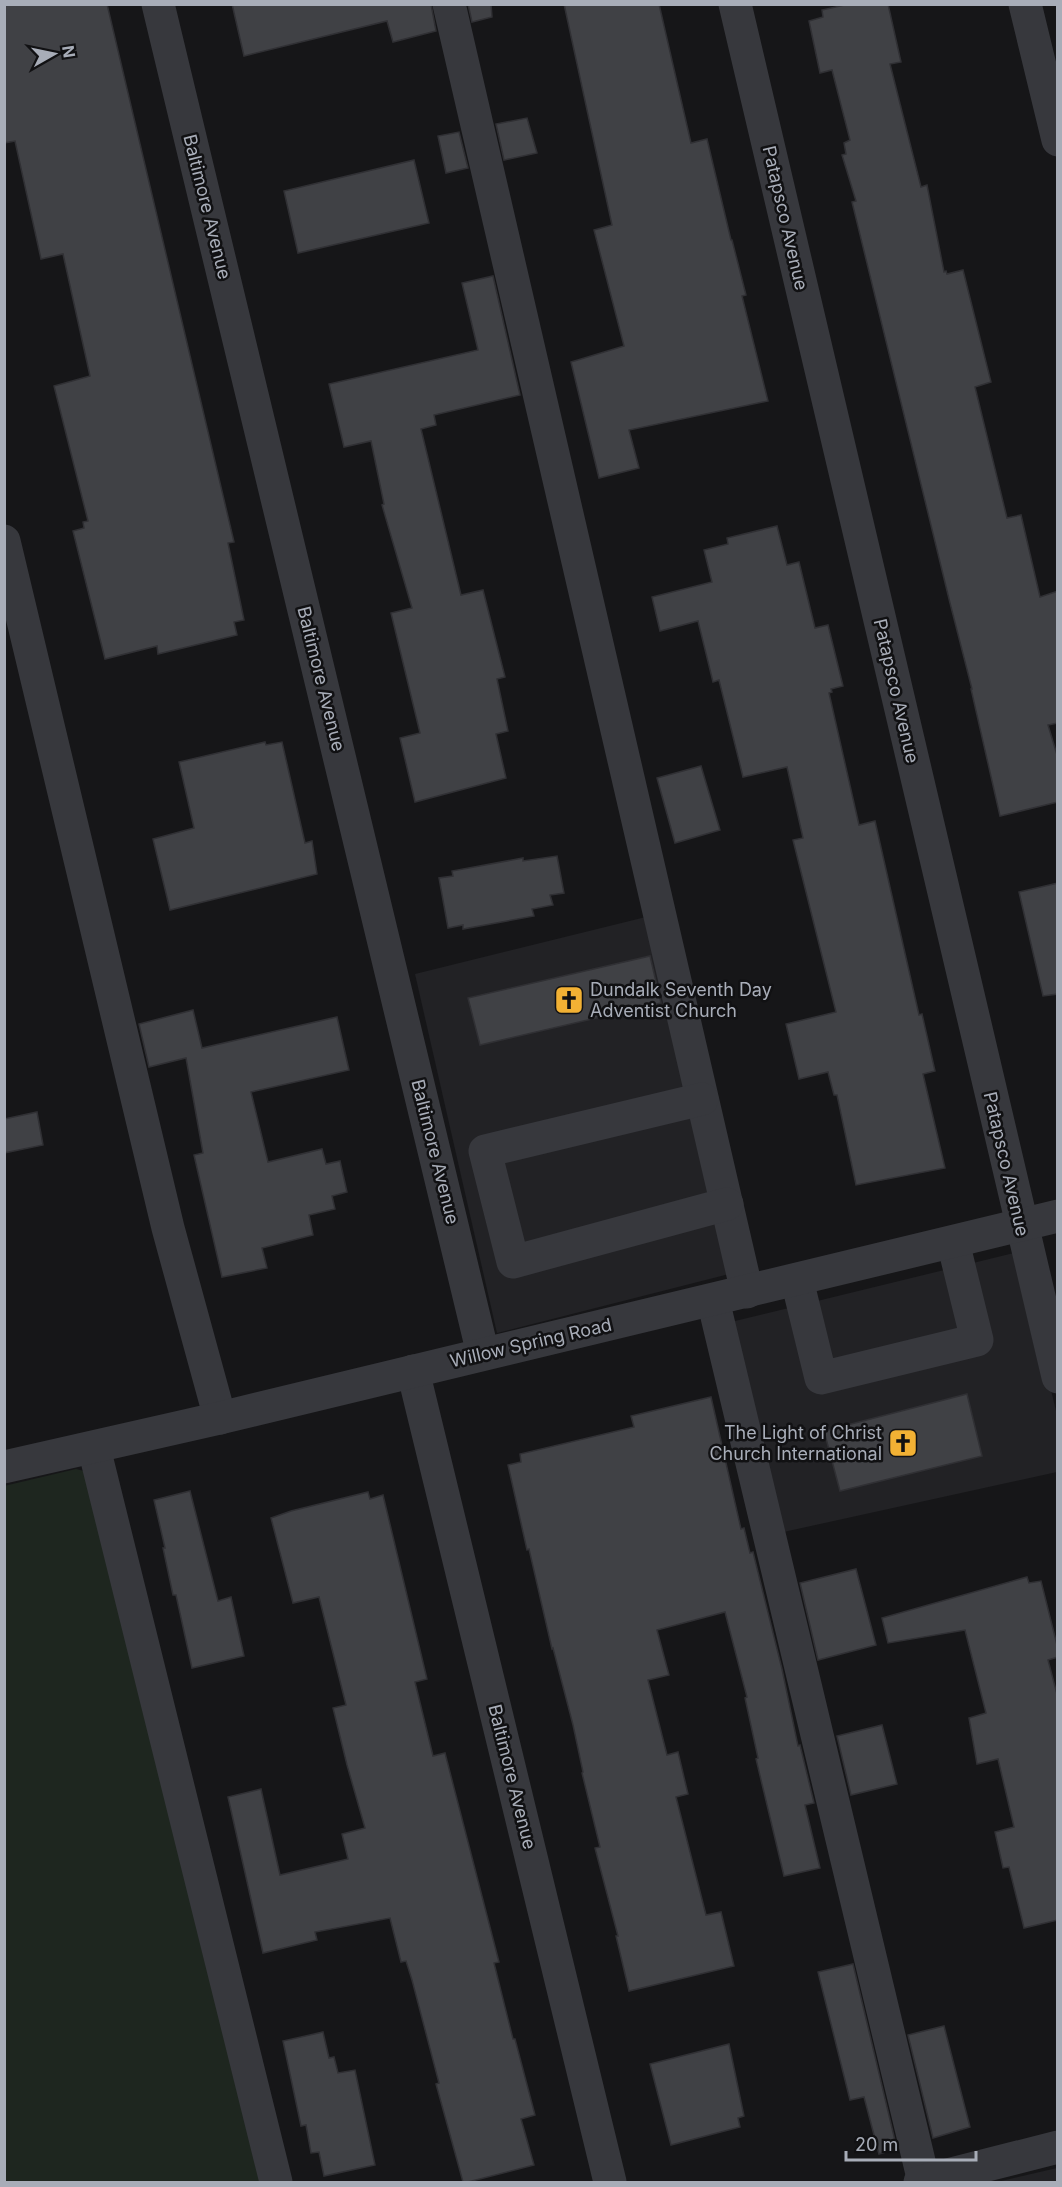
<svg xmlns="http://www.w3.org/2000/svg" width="1062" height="2187" viewBox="0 0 1062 2187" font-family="Inter,sans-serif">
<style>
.built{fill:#222225}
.green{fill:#1e261f}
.building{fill:#404145;stroke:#303034;stroke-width:1.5}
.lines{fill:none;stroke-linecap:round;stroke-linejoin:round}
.minor{stroke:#37383d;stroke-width:33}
.labels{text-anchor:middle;stroke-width:5;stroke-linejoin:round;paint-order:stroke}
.street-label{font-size:18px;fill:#a8adb8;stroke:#111113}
.poi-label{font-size:18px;fill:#a8adb8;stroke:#111113;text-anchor:start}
</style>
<rect width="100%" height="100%" fill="#161618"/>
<g class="built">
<path d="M654,915L737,1272L497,1333L415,974Z"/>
<path d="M1018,1252L1057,1415V1472L779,1533L731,1322Z"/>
<path d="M1057,2168V2182H997Z"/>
</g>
<path class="green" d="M76,1469L88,1472L267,2182H5L4,1486Z"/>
<g class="building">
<path d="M4,4H107L234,542L228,543L244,620L234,622L237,635L158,654L157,646L105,659L73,531L84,528L83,522L88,521L54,386L90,376L63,254L41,259L15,141L4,143Z"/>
<path d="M232,4H431L436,31L393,42L387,21L244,56Z"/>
<path d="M468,4H491L492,17L472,22Z"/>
<path d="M564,4H659L691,143L707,139L731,240H732L746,295L742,296L768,401L629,430L639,468L599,478L571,362L624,346L594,230L612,225Z"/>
<path d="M849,4H888L901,62L890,64L921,187L927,185L944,272L946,271L947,274L963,270L991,382L975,387L1007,518L1021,515L1040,597L1058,591V723L1048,725L1058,758V802L1000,816L971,689H972L950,603L852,202L856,201L842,155L846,154L844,143L850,140L832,70L820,73L809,21L823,17L822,10Z"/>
<path d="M527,118L537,153L504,160L496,124Z"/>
<path d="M459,132L468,168L446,173L438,136Z"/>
<path d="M414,160L429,223L298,253L284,191Z"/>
<path d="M493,276L520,395L434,415L436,425L421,429L461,595L483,590L505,677L497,679L508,731L496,734L506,778L415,802L400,738L420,733L391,613L412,608L382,505L384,504L371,441L344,447L329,384L478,350L462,283Z"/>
<path d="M777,526L787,565L799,562L815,628L828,625L843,686L831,689L832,692L829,693L859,825L875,821L919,1015L922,1014L935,1071L923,1074L945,1168L856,1185L837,1095H834L828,1072L799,1079L786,1024L836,1012L793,840L803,838L787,767L743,777L719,680L713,682L698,621L660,631L652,597L712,582L704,550L728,544L727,538Z"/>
<path d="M265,742L266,745L282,742L305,843L312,841L317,874L170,910L153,839L194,828L179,762Z"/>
<path d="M701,766L720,830L675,843L657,778Z"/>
<path d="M557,856L564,893L550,895L553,905L532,909L534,916L463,929V925L448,928L439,878L453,876L452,871L523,858V861Z"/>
<path d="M1058,883V994L1043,996L1019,892Z"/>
<path d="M650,956L661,1003L480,1045L468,998Z"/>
<path d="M193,1010L202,1048L337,1017L349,1070L251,1092L268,1162L322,1149L326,1164L340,1161L347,1192L332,1196L335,1209L309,1215L313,1235L262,1248L267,1268L222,1277L194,1155L203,1153L186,1058L149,1067L139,1024Z"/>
<path d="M37,1112L43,1145L4,1153V1119Z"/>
<path d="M967,1394L982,1456L840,1491L824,1431Z"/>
<path d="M711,1397L741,1529L744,1528L750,1553L753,1552L782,1669L798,1746L800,1745L814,1803L805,1805L820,1868L784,1876L756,1759L758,1758L745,1698L747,1697L725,1612L657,1630L669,1675L648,1680L667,1755L678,1752L688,1794L676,1797L706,1915L721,1912L734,1966L629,1991L616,1936H618L595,1848L600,1847L582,1773L583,1772L573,1725L553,1648L552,1649L529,1549L527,1550L508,1465L521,1462L520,1454L634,1427L631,1416Z"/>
<path d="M190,1491L218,1601L231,1597L244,1656L192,1668L176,1595H173L163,1548H165L154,1500Z"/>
<path d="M368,1492L370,1499L383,1495L427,1679L415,1682L433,1756L445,1753L499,1962L494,1963L513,2039H515L535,2115L521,2119L534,2165L468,2182H463L436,2084L439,2083L412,1980L406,1961L401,1962L390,1918L315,1932L317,1940L263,1953L228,1797L261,1789L280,1875L348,1859L342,1834L365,1828L347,1765L333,1708L346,1705L319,1597L293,1603L271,1518L291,1511Z"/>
<path d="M856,1569L876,1645L818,1660L800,1583Z"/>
<path d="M1027,1577L1029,1583L1041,1581L1058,1649V1657L1048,1660L1058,1698V1920L1024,1928L1009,1867L1003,1868L995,1832L1014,1827L998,1759L977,1764L969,1718L986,1713L965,1630L888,1643L882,1618Z"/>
<path d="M882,1725L897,1784L851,1795L837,1736Z"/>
<path d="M853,1964L897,2149L879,2154L864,2097L850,2100L818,1972Z"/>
<path d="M944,2026L970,2127L933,2138L908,2035Z"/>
<path d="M323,2032L329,2058L334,2057L338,2073L355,2070L375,2165L324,2176L319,2152L311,2153L306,2125L301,2126L283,2041Z"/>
<path d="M729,2044L744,2116L738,2118L740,2127L671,2145L650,2064Z"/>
</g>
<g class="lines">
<g class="minor">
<path d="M158,4L483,1354"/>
<path d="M449,4L747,1292"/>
<path d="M735,4L1058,1377"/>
<path d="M1025,4L1058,140"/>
<path d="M4,541L168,1228L220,1418"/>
<path d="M702,1099L485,1151L513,1262L727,1204"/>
<path d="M797,1280L821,1378L977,1340L953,1242"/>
<path d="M713,1300L924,2182"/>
<path d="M413,1371L610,2182"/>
<path d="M94,1448L276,2182"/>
<path d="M4,1467L220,1418L1058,1216"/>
<path d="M920,2182L1058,2147"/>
</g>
</g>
<defs>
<g id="church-square" transform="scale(1.5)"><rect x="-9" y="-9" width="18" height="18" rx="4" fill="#f2b134" stroke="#111113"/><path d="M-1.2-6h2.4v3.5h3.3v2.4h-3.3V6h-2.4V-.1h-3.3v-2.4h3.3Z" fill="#111"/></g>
</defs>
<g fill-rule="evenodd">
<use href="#church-square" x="569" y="1000"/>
<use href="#church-square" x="903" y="1443"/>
</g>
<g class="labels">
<g class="street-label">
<text transform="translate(207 207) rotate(76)" y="6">Baltimore Avenue</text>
<text transform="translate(785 218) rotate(77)" y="6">Patapsco Avenue</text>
<text transform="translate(321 679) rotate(76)" y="6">Baltimore Avenue</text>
<text transform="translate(896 691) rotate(77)" y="6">Patapsco Avenue</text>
<text transform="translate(435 1152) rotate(76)" y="6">Baltimore Avenue</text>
<text transform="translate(1006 1164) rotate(77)" y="6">Patapsco Avenue</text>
<text transform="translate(531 1343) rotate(-13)" y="6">Willow Spring Road</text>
<text transform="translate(512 1777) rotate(76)" y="6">Baltimore Avenue</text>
</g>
<g class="poi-label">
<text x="590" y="996">Dundalk Seventh Day<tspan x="590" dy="21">Adventist Church</tspan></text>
<text x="882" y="1439" text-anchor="end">The Light of Christ<tspan x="882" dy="21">Church International</tspan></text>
</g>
</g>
<rect width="1062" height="2187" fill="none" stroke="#a8adb8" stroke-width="12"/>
<g transform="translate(54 54) rotate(81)" stroke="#111113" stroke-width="4.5" paint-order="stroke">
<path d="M0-4.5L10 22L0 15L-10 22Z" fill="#a8adb8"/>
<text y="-9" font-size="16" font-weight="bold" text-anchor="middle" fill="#a8adb8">N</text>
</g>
<path d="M846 2151v9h130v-9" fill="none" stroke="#a8adb8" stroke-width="3"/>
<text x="855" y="2151" font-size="18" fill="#a8adb8" stroke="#111113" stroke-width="4.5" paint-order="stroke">20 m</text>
</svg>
